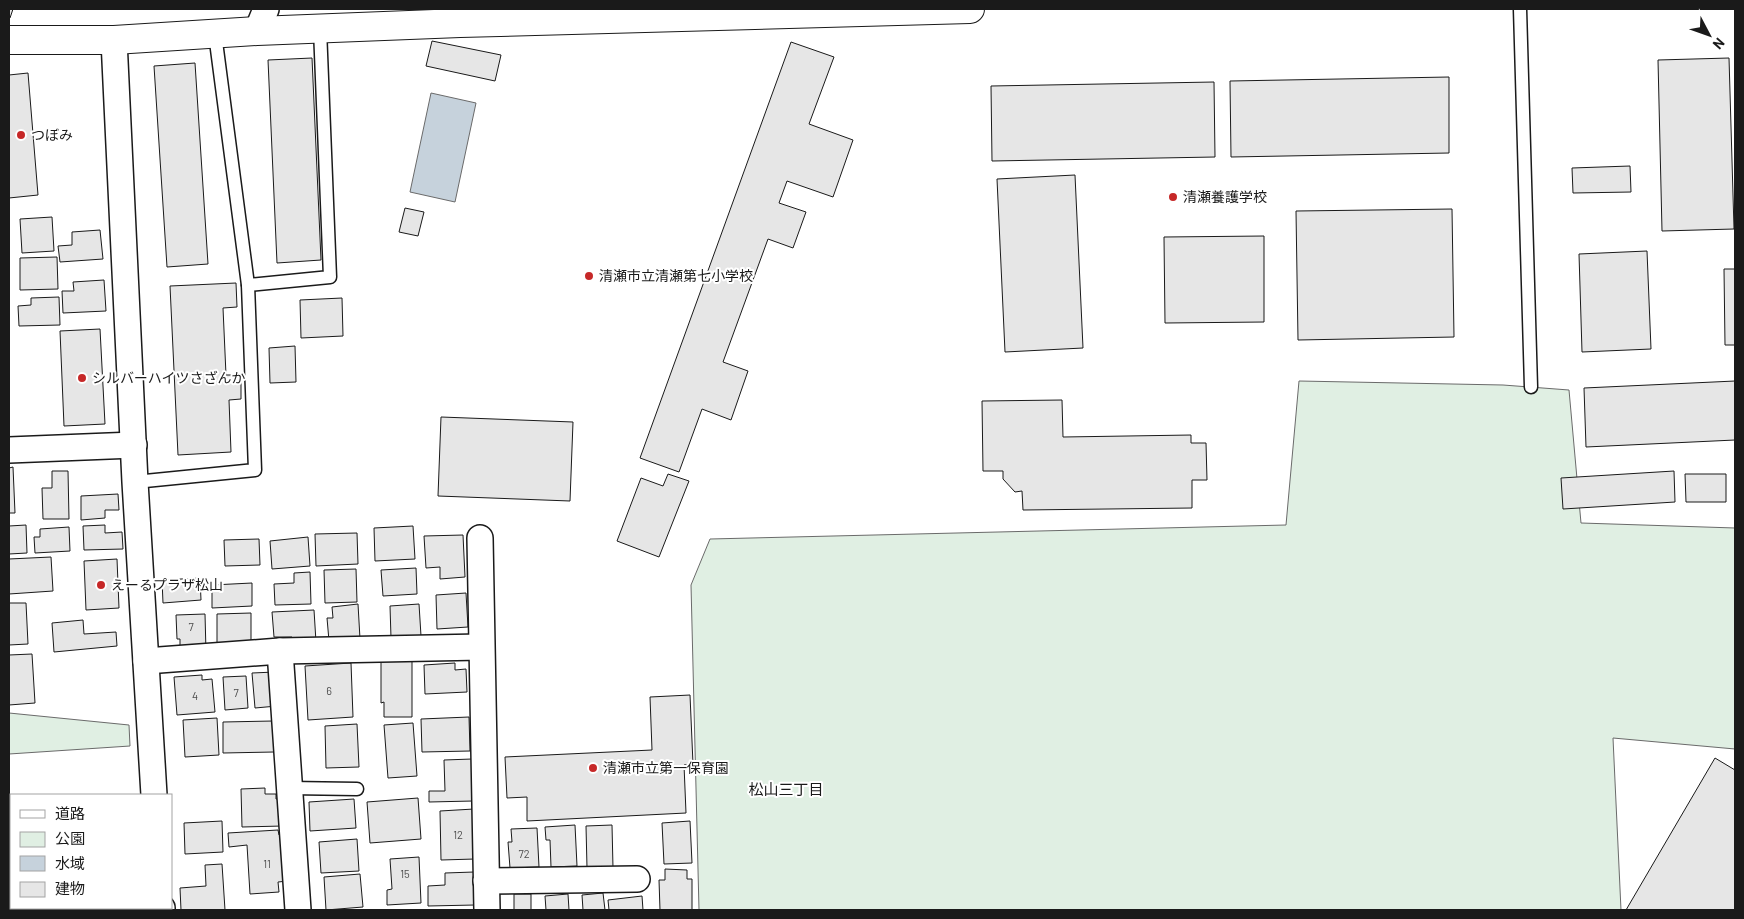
<svg xmlns="http://www.w3.org/2000/svg" width="1744" height="919" viewBox="0 0 1744 919" font-family="Barlow,'Noto Sans JP',sans-serif">
<style>
.green{fill:#e0efe3;stroke:#6a6a6a}
.water{fill:#c6d2dc;stroke:#6a6a6a}
.building{fill:#e6e6e6;stroke:#1a1a1a}
.lines{fill:none;stroke-linecap:round;stroke-linejoin:round}
.lane-casing{stroke:#1a1a1a;stroke-width:15}
.street-casing{stroke:#1a1a1a;stroke-width:28}
.secondary-casing{stroke:#1a1a1a;stroke-width:30}
.lane{stroke:#fff;stroke-width:12}
.street{stroke:#fff;stroke-width:25}
.secondary{stroke:#fff;stroke-width:28}
.poi-dot{fill:#c62828;stroke:#fff;stroke-width:2}
.labels{text-anchor:middle;stroke-width:4;stroke-linejoin:round;paint-order:stroke}
.number-label{font-size:11px;fill:#4d4d4d}
.poi-label{font-size:14px;fill:#1a1a1a;stroke:#fff;text-anchor:start}
.neighbourhood-label{font-size:15px;fill:#1a1a1a;stroke:#fff}
</style>
<rect width="100%" height="100%" fill="#fff"/>
<g class="green">
<path d="M1299,381L1503,385L1569,390L1581,523L1735,528V749L1613,738L1621,910H699L691,585L710,539L1286,525Z"/>
<path d="M9,713L129,725L130,746L9,754Z"/>
</g>
<path class="water" d="M431,93L476,103L455,202L410,192Z"/>
<g class="building">
<path d="M9,9H13L10,18H9Z"/>
<path d="M432,41L501,55L495,81L426,66Z"/>
<path d="M791,42L834,57L809,124L853,140L833,197L787,181L779,203L806,212L793,248L768,239L723,362L748,371L731,420L702,409L679,472L640,458Z"/>
<path d="M312,58L321,260L277,263L268,60Z"/>
<path d="M1729,58L1734,229L1662,231L1658,60Z"/>
<path d="M195,63L208,264L167,267L154,66Z"/>
<path d="M28,73L38,195L9,198V75Z"/>
<path d="M1449,77V153L1231,157L1230,81Z"/>
<path d="M1214,82L1215,157L992,161L991,86Z"/>
<path d="M1630,166L1631,192L1573,193L1572,168Z"/>
<path d="M1075,175L1083,348L1005,352L997,179Z"/>
<path d="M405,208L424,212L418,236L399,232Z"/>
<path d="M1452,209L1454,337L1298,340L1296,211Z"/>
<path d="M52,217L54,251L22,253L20,219Z"/>
<path d="M100,230L103,259L60,262L58,246L72,245V232Z"/>
<path d="M1264,236V322L1165,323L1164,237Z"/>
<path d="M1647,251L1651,349L1582,352L1579,254Z"/>
<path d="M57,257L58,289L20,290V258Z"/>
<path d="M1724,269H1735V345H1725Z"/>
<path d="M104,280L106,311L63,313L62,291H74L73,282Z"/>
<path d="M236,283L237,307L223,308L226,375H241V399L229,400L231,452L178,455L170,286Z"/>
<path d="M59,297L60,325L19,326L18,306L31,305V298Z"/>
<path d="M342,298L343,336L301,338L300,300Z"/>
<path d="M100,329L105,424L64,426L60,331Z"/>
<path d="M295,346L296,382L270,383L269,348Z"/>
<path d="M1735,381V440L1586,447L1584,388Z"/>
<path d="M1062,400L1063,437L1191,435V443H1206L1207,480H1192V508L1023,510L1022,491L1015,492L1003,479V471H983L982,401Z"/>
<path d="M441,417L573,422L570,501L438,496Z"/>
<path d="M13,467L15,513H9V468Z"/>
<path d="M52,471H68L69,519H43L42,488H52Z"/>
<path d="M1674,471L1675,502L1563,509L1561,478Z"/>
<path d="M668,474L689,481L659,557L617,541L641,478L663,486Z"/>
<path d="M1685,474H1726V502H1686Z"/>
<path d="M118,494L119,510H105V518L81,520V496Z"/>
<path d="M26,525L27,553L9,554V526Z"/>
<path d="M105,525V533L122,532L123,549L84,550L83,526Z"/>
<path d="M413,526L415,559L375,561L374,528Z"/>
<path d="M69,527L70,551L35,553L34,537H40V529Z"/>
<path d="M357,533L358,564L316,566L315,534Z"/>
<path d="M463,535L465,577L440,579V567L426,568L424,536Z"/>
<path d="M308,537L310,566L272,569L270,541Z"/>
<path d="M259,539L260,565L225,566L224,540Z"/>
<path d="M51,557L53,591L9,594V559Z"/>
<path d="M117,559L119,608L86,610L84,561Z"/>
<path d="M416,568L417,594L383,596L381,570Z"/>
<path d="M356,569L357,602L325,603L324,570Z"/>
<path d="M310,572L311,604L275,605L274,584L294,583V573Z"/>
<path d="M200,578L201,600L163,603L162,580Z"/>
<path d="M252,583V606L212,608V585Z"/>
<path d="M466,593L468,627L437,629L436,595Z"/>
<path d="M9,603H26L28,644L9,645Z"/>
<path d="M358,604L360,639L329,641L327,618H333L332,607Z"/>
<path d="M419,604L421,636L391,638L390,606Z"/>
<path d="M314,610L316,642L292,644V637H274L272,612Z"/>
<path d="M251,613V642L217,643V614Z"/>
<path d="M205,614L206,652L180,653V639H177L176,615Z"/>
<path d="M83,620L84,634L116,632L117,646L54,652L52,623Z"/>
<path d="M32,654L35,703L9,705V655Z"/>
<path d="M381,661H412V717H384V702L381,703Z"/>
<path d="M351,663L353,717L308,720L305,666Z"/>
<path d="M455,663V670L466,669L467,692L425,694L424,665Z"/>
<path d="M275,672L277,706L255,708L252,673Z"/>
<path d="M202,675V680L212,679L215,712L177,715L174,677Z"/>
<path d="M246,676L248,708L225,710L223,677Z"/>
<path d="M690,695L693,764L684,765L686,813L527,821V797L507,798L505,757L652,750L650,697Z"/>
<path d="M469,717L470,751L422,752L421,719Z"/>
<path d="M217,718L219,755L185,757L183,720Z"/>
<path d="M273,721L274,752L223,753V722Z"/>
<path d="M413,723L417,776L388,778L384,725Z"/>
<path d="M357,724L359,767L326,768L325,726Z"/>
<path d="M1715,758L1735,770V910H1626Z"/>
<path d="M472,759L473,801L429,802V791H445L444,760Z"/>
<path d="M265,788V794H276V799H283V826L242,827L241,789Z"/>
<path d="M418,798L421,839L370,843L367,802Z"/>
<path d="M354,799L356,828L310,831L309,802Z"/>
<path d="M474,809L475,859L441,860L440,811Z"/>
<path d="M222,821L223,852L185,854L184,823Z"/>
<path d="M690,821L692,863L664,864L662,823Z"/>
<path d="M575,825L577,866L551,867L550,840H546L545,827Z"/>
<path d="M612,825L613,868H587L586,826Z"/>
<path d="M537,828L539,867L510,868L508,842H512L511,829Z"/>
<path d="M278,830L279,835L285,834L288,881L278,882L279,892L250,894L247,845L229,847L228,833Z"/>
<path d="M357,839L359,871L321,873L319,842Z"/>
<path d="M419,857L421,903L387,905V890L392,889L390,859Z"/>
<path d="M222,864L225,910H181L180,888L206,886L205,865Z"/>
<path d="M665,869L687,870V879H692V910H660L659,880H665Z"/>
<path d="M474,872L475,905L428,906V886L445,885V873Z"/>
<path d="M360,874L363,907L326,910L324,877Z"/>
<path d="M603,893L605,910H583L582,895Z"/>
<rect x="514" y="894" width="17" height="16"/>
<path d="M568,894L569,910H546L545,896Z"/>
<path d="M642,896L643,910H609L608,900Z"/>
<path d="M68,908H115V910H69Z"/>
</g>
<g class="lines">
<g class="lane-casing">
<g id="lane">
<path d="M1520,9L1531,387"/>
<path d="M248,285L330,277L320,29"/>
<path d="M135,482L255,470L248,285L215,34"/>
<path d="M289,788L357,789"/>
</g>
</g>
<g class="street-casing">
<g id="street">
<path d="M257,31L266,9"/>
<path d="M114,40L135,482L154,795"/>
<path d="M9,450L134,445"/>
<path d="M480,538L487,910"/>
<path d="M146,661L280,651"/>
<path d="M486,881L637,879"/>
<path d="M162,908V910"/>
<path d="M298,910L280,651L481,647"/>
</g>
</g>
<g class="secondary-casing">
<path id="secondary" d="M9,40H114L257,31L460,23L970,9"/>
</g>
<use href="#lane" class="lane"/>
<use href="#street" class="street"/>
<use href="#secondary" class="secondary"/>
</g>
<g class="poi-dot">
<circle cx="21" cy="135" r="5"/>
<circle cx="1173" cy="197" r="5"/>
<circle cx="589" cy="276" r="5"/>
<circle cx="82" cy="378" r="5"/>
<circle cx="101" cy="585" r="5"/>
<circle cx="593" cy="768" r="5"/>
</g>
<g class="labels">
<g class="number-label">
<text x="191" y="631">7</text>
<text x="329" y="695">6</text>
<text x="236" y="697">7</text>
<text x="195" y="700">4</text>
<text x="458" y="839">12</text>
<text x="524" y="858">72</text>
<text x="267" y="868">11</text>
<text x="405" y="878">15</text>
</g>
<g class="poi-label">
<text x="31" y="140">つぼみ</text>
<text x="1183" y="202">清瀬養護学校</text>
<text x="599" y="281">清瀬市立清瀬第七小学校</text>
<text x="92" y="383">シルバーハイツさざんか</text>
<text x="111" y="590">えーるプラザ松山</text>
<text x="603" y="773">清瀬市立第一保育園</text>
</g>
<g class="neighbourhood-label">
<text x="786" y="795">松山三丁目</text>
</g>
</g>
<rect width="1744" height="919" fill="none" stroke="#1a1a1a" stroke-width="20"/>
<rect x="10" y="794" width="162" height="115" fill="#ffffff" stroke="#a3a3a3"/>
<rect x="20" y="810" width="25" height="8" fill="#ffffff" stroke="#a3a3a3"/>
<text x="55" y="819" font-size="15" fill="#1a1a1a">道路</text>
<rect x="20" y="832" width="25" height="15" fill="#e0efe3" stroke="#a3a3a3"/>
<text x="55" y="844" font-size="15" fill="#1a1a1a">公園</text>
<rect x="20" y="856" width="25" height="15" fill="#c6d2dc" stroke="#a3a3a3"/>
<text x="55" y="869" font-size="15" fill="#1a1a1a">水域</text>
<rect x="20" y="882" width="25" height="15" fill="#e6e6e6" stroke="#a3a3a3"/>
<text x="55" y="894" font-size="15" fill="#1a1a1a">建物</text>
<g transform="translate(1709 35) rotate(131)" stroke="#ffffff" stroke-width="4" paint-order="stroke">
<path d="M0-4L9 19L0 12L-9 19Z" fill="#1a1a1a"/>
<text y="-8" font-size="14" font-weight="bold" text-anchor="middle" fill="#1a1a1a">N</text>
</g>
</svg>
